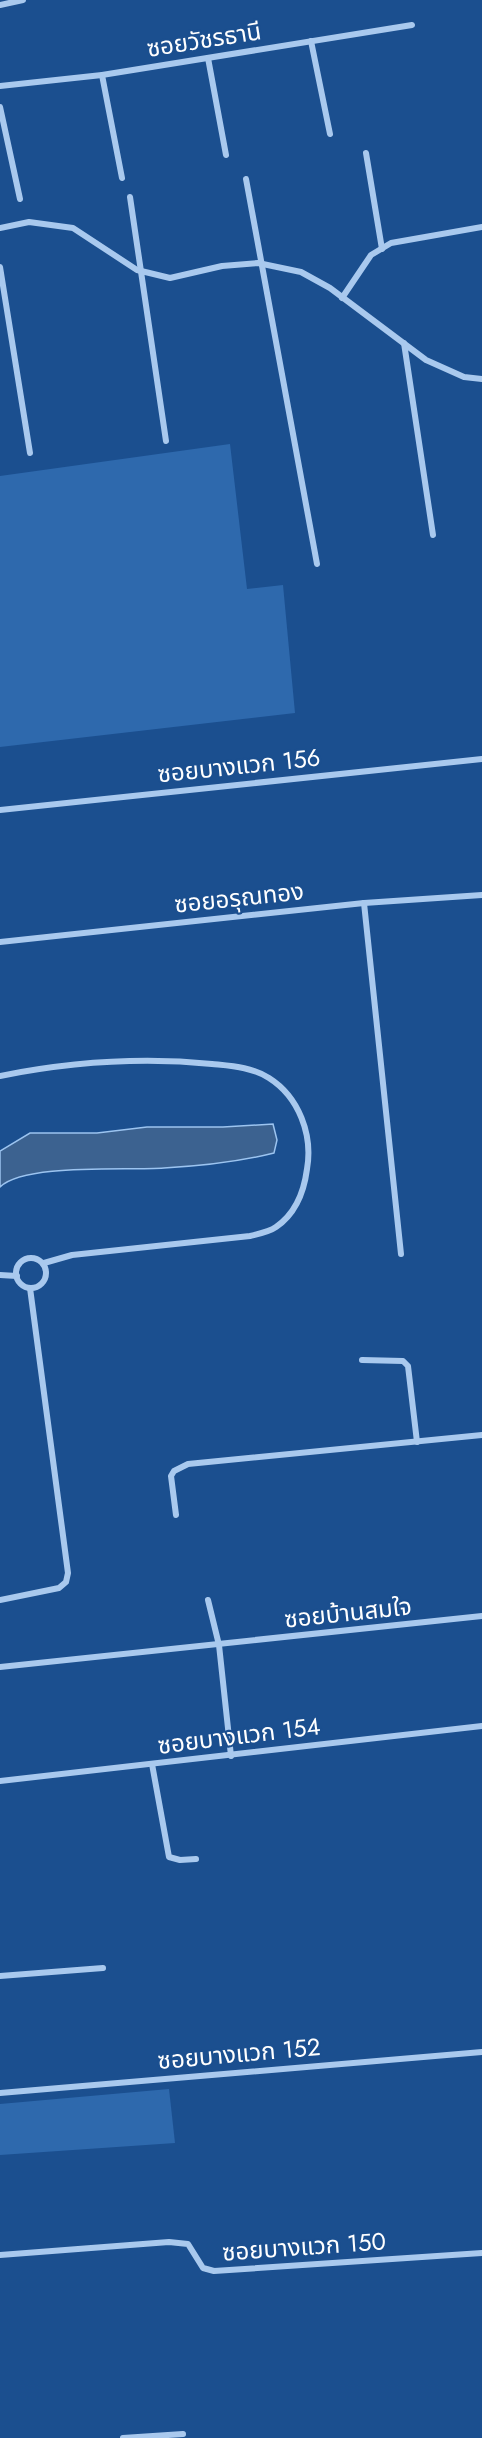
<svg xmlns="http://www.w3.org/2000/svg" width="482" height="2438" viewBox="0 0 482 2438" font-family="Jost,'Noto Sans Thai',sans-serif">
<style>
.green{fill:#2e69ad}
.water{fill:#3c6290;stroke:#9cc4f0;stroke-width:1.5}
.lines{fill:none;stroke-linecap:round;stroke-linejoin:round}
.minor{stroke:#a9c9ee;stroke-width:6}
.labels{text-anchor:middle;stroke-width:4.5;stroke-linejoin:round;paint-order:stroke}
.street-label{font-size:24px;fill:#fff;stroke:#1b4f8f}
</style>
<rect width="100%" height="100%" fill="#1b4f8f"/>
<g class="green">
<path d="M230,444L247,589L283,585L295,713L0,747V476Z"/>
<path d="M169,2089L175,2143L0,2155V2104Z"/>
</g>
<path class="water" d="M273,1124L277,1140L274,1153C238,1162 201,1166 164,1168C127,1171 25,1163 0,1187V1151L30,1133H97L147,1127H223Z"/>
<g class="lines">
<g class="minor">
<path d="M0,5L23,0"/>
<path d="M311,41L330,134"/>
<path d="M208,58L226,155"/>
<path d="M102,75L122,178"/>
<path d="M0,86L102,75L412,25"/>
<path d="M0,107L20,199"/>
<path d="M366,153L382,249"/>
<path d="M246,179L317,564"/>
<path d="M130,197L166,441"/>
<path d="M0,228L29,222L73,228L137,270L170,278L222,266L258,263L301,272L330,288L426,360L464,377L482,379"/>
<path d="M0,267L30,453"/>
<path d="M342,298L371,255L391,243L482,227"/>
<path d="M404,343L433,535"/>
<path d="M0,810L482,759"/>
<path d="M364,903L401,1254"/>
<path d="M0,942L364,903L482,895"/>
<path d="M0,1076C70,1062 141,1057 212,1064C231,1066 252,1067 269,1078C299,1097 313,1135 307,1169C304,1192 295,1214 276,1227C269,1232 258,1234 250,1236L72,1255L44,1263"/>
<circle cx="31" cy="1273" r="15"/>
<path d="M0,1275L17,1276"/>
<path d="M362,1360L403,1361L408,1366L417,1442"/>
<path d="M176,1515L171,1476L174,1471L188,1464L482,1435"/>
<path d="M0,1600L59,1588L66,1582L68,1573L30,1288"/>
<path d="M208,1600L219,1645L231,1756"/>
<path d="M0,1667L482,1616"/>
<path d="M152,1764L169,1857L180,1860L196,1859"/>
<path d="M0,1781L482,1726"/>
<path d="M0,1976L103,1968"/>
<path d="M0,2093L482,2052"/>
<path d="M0,2255L169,2242L188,2244L203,2268L214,2271L482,2253"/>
<path d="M123,2438L183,2434"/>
</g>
</g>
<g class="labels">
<g class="street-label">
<text transform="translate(204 40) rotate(-9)" y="8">ซอยวัชรธานี</text>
<text transform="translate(239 766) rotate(-6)" y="8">ซอยบางแวก 156</text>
<text transform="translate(239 898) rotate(-6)" y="8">ซอยอรุณทอง</text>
<text transform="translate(348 1613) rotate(-6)" y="8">ซอยบ้านสมใจ</text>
<text transform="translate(239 1736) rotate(-7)" y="8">ซอยบางแวก 154</text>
<text transform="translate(239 2054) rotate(-5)" y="8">ซอยบางแวก 152</text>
<text transform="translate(304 2247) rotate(-4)" y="8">ซอยบางแวก 150</text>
</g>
</g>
</svg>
